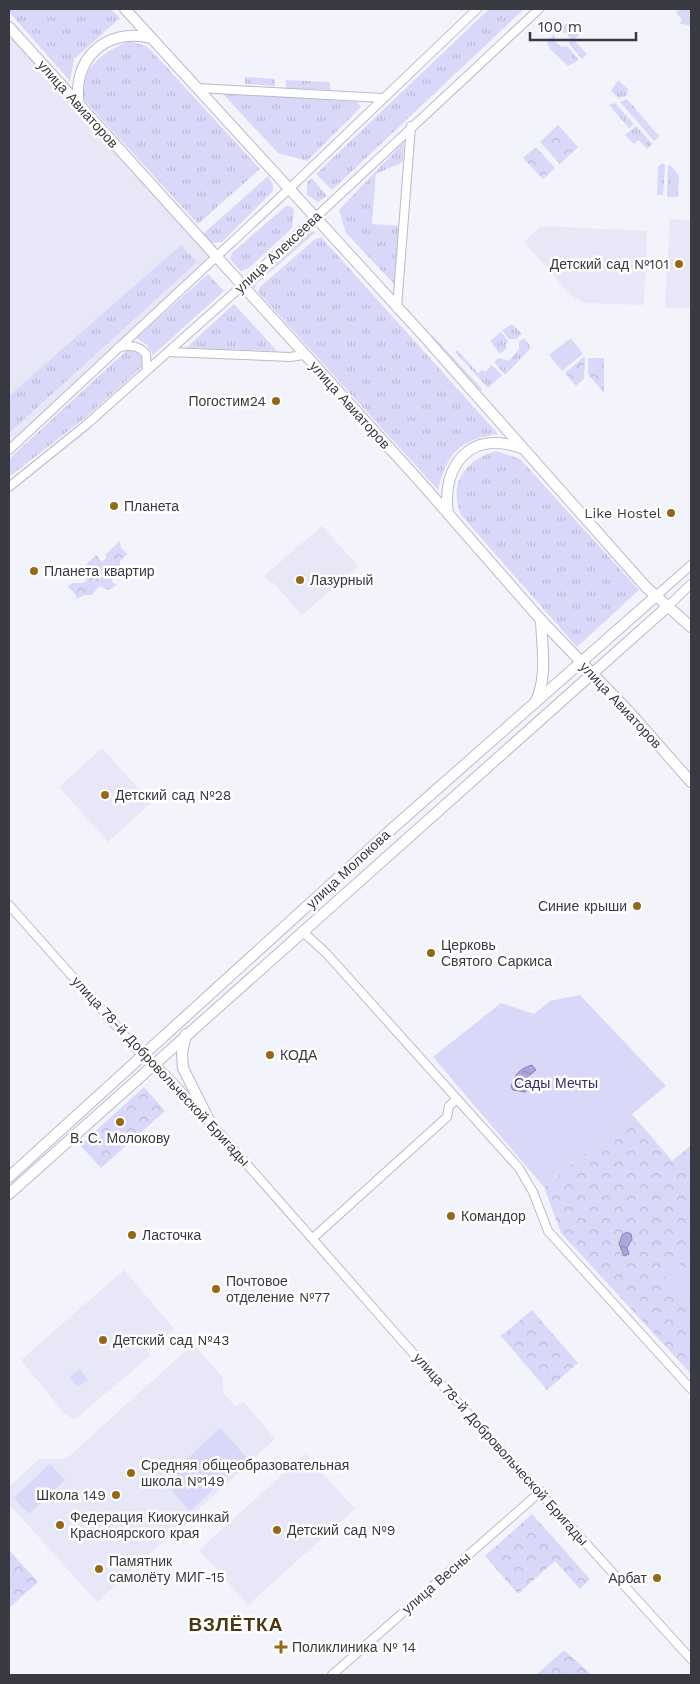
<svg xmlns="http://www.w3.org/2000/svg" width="700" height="1684" viewBox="0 0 700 1684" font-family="'Work Sans',sans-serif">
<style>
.built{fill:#e7e7f8}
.grass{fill:url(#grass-tufts)}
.forest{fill:url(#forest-crowns)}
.garden{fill:#d9d8f9}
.water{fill:url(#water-ripples);stroke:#8886b0}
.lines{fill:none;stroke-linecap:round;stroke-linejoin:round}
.minor-casing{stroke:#babace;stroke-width:10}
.major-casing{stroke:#babace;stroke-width:12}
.minor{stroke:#fff;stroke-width:8}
.major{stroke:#fff;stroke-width:10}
.poi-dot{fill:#956816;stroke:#fff;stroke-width:2}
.labels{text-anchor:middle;stroke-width:5;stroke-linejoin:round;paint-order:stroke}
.street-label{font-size:14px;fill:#393941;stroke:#fff}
.poi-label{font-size:14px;fill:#393941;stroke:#fff;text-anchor:start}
.park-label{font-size:14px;fill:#372b6d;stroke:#fff}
.district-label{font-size:19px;font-weight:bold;letter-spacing:1px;fill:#4d3712;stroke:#fff}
</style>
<defs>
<pattern id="grass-tufts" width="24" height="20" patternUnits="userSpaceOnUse" patternTransform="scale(1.25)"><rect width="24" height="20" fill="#d9d8f9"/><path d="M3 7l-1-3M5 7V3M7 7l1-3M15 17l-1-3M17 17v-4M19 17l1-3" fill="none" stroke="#bbbad7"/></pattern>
<pattern id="forest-crowns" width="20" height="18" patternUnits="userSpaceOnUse" patternTransform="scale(1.25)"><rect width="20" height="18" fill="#d9d8f9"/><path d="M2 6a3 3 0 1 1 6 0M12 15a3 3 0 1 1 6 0" fill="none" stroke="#bbbad7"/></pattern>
<pattern id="water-ripples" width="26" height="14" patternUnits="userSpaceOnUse" patternTransform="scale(1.25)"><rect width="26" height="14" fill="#aaa7df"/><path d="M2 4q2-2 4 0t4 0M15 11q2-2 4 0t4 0" fill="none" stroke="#8b89b6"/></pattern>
</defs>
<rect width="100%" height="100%" fill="#f3f3fc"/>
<g class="built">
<path d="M9,27L217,256L9,450Z"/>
<path d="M670,219L691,220V308H665Z"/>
<path d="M541,226L647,231L644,305L583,303L578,298L575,300L524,242Z"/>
<path d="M322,526L358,566L302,615L273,582L271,584L264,576Z"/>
<path d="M102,748L151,803L108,842L59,787Z"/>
<path d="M124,1270L174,1329L147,1350L151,1355L74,1420L63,1412L21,1360Z"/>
<path d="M193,1344L223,1378V1392L235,1406L244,1402L275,1439L97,1602L9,1504V1487L39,1459H66Z"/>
<path d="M305,1454L355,1509L248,1605L199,1550Z"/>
</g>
<g class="grass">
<path d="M9,9H111L120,18L74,59L70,81L9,12Z"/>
<path d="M489,9H524L332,190L316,174Z"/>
<path d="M568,22L579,35L574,40L587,54L582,59L569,44L570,39L567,33L557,31Z"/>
<path d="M554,34L557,44L562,47L567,46L579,60L568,66L550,49L547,42Z"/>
<path d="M130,41L148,47L260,169L198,224L85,101C75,70 106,50 130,41Z"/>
<path d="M245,77L275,79V86L245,84Z"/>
<path d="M286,80L330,82V90L286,88Z"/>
<path d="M618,80L628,89L627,96L618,98L611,91Z"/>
<path d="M221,92L357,102L361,107L307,161L278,153Z"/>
<path d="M627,99L659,136L654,141L620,102Z"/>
<path d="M615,103L634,124L629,128L609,105Z"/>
<path d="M636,126L652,144L647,149L639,140L634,144L625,135Z"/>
<path d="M404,142L403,162L376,174L372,224L399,226L396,286L346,233L339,210Z"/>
<path d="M662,163L665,165L663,195H657L658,167Z"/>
<path d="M668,165L671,166L679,175L678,197H667Z"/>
<path d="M268,176L273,184V191L222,242L212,243L203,234Z"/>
<path d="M312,178L327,196L318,202L307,195V182Z"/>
<path d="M286,206H290L294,210L292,228L249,268L241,271L230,259L232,253Z"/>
<path d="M310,231L316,232L256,284L255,288H252L253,284Z"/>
<path d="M321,237L498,434C459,440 447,453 438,490L258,292L260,287L314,240Z"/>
<path d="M181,245L197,262L9,433V396Z"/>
<path d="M208,274L224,291L153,355L147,345L136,338Z"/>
<path d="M234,304L277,351L186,348Z"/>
<path d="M512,324L522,334L516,339H509L502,330Z"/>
<path d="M501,332L508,341L506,345L507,348L500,354L490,341Z"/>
<path d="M432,335L483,390H480L431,337Z"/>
<path d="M524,338L530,346V349L505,375L494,362L499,358L509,361L519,349V342Z"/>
<path d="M136,348C143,353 145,358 143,366L85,418L9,477V459L127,350Z"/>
<path d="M457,350L478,373L482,370L485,372L492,365L502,375L488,388L455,352Z"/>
<path d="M496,451L520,459L639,590L577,647L461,515C448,483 465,460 496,451Z"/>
</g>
<g class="forest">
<path d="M680,9H691V26L679,23L682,20L676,12Z"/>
<path d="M558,125L578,147L560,164L540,142Z"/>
<path d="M536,147L555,168L543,179L523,158Z"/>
<path d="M585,356L584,379L576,386L565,373Z"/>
<path d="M588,358H604V393L588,374Z"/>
<path d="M120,541L121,548L126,553H128L120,561V568L114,573L112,582L117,585L109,590L99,586L92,595H85L76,599V595L68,587L72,583H83L87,580L79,571L96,555L102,562L106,558V554Z"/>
<path d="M144,1087L165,1111L101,1168L80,1145Z"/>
<path d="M632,1114L672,1161L691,1145V1374L561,1233L544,1187Z"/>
<path d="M532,1310L578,1363L547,1390L501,1336Z"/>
<path d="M532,1514L590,1579L580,1589L555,1561L518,1594L485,1556Z"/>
<path d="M9,1550L38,1582L9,1608Z"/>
<path d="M564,1650L592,1675H536Z"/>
</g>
<g class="garden">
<path d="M571,338L583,354L562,371L549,355Z"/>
<path d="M580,995L666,1086L544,1187L433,1057L501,1003L534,1014L550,1001Z"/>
<path d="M691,1260V1299L687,1285L686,1299L680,1302L670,1297L671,1283L665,1282L666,1274L674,1275V1265L678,1262L680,1263L683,1275L686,1274L687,1264Z"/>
<path d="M80,1369L88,1380L78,1387L70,1377Z"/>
<path d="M220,1428L247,1458L190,1511L163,1481Z"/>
<path d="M50,1464L65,1480L29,1514L14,1498Z"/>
</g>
<g class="water">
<path d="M532,1065L536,1070L526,1078L529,1089L525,1092L513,1090L511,1087C515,1074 519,1069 532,1065Z"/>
<path d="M627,1232L631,1234L632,1239L627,1248L629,1254L624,1256L619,1244L622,1235Z"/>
</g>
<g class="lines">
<g class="minor-casing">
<g id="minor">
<path d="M198,88L383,98"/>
<path d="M397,308L411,126"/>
<path d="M119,347C131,345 138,345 146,354L147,370"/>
<path d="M168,352L290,357L304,355"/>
<path d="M9,450L289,189L477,9"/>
<path d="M9,487L86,425L243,285L539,9"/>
<path d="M656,596L691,565"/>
<path d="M667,607L691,584"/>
<path d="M9,905L142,1055L154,1063L201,1112L404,1343L691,1659"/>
<path d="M302,931L327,954L519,1168L533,1192L548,1231L691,1389"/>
<path d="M313,1238L447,1117L449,1106L457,1099"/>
<path d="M332,1675L541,1491"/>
</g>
</g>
<g class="major-casing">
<g id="major">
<path d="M125,9L422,334L646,587L691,627"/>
<path d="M9,27L423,485L541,620L633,716L691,782"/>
<path d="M79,106C71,59 106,27 151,38"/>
<path d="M448,514C441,466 470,429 521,448"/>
<path d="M535,703C548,677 542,648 541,620"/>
<path d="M186,1034L182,1053L183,1068L211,1124"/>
<path d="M9,1177L394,827L656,596"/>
<path d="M9,1194L667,607"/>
</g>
</g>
<use href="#minor" class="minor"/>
<use href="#major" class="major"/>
</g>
<g class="poi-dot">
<circle cx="679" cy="264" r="5"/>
<circle cx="276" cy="401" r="5"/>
<circle cx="114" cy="506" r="5"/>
<circle cx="671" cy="513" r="5"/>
<circle cx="34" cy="571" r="5"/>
<circle cx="300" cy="580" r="5"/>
<circle cx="105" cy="795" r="5"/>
<circle cx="637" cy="906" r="5"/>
<circle cx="431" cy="953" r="5"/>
<circle cx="270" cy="1055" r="5"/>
<circle cx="120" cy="1122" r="5"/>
<circle cx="451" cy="1216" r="5"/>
<circle cx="132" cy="1235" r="5"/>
<circle cx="216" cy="1289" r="5"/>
<circle cx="103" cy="1340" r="5"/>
<circle cx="131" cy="1473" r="5"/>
<circle cx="116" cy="1495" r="5"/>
<circle cx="60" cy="1525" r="5"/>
<circle cx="277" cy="1530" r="5"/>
<circle cx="99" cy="1569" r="5"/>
<circle cx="657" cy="1578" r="5"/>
<path d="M278.5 1639.5h5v5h5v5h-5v5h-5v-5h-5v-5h5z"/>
</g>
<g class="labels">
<g class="street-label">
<text transform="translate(78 104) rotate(48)" y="5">улица Авиаторов</text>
<text transform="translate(278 252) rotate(-43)" y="5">улица Алексеева</text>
<text transform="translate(350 405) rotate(48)" y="5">улица Авиаторов</text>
<text transform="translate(621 705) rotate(47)" y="5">улица Авиаторов</text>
<text transform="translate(348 869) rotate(-43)" y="5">улица Молокова</text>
<text transform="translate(161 1071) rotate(47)" y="5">улица 78-й Добровольческой Бригады</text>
<text transform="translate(501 1449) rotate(48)" y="5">улица 78-й Добровольческой Бригады</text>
<text transform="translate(436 1583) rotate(-41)" y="5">улица Весны</text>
</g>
<g class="poi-label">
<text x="669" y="269" text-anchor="end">Детский сад №101</text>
<text x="266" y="406" text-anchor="end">Погостим24</text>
<text x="124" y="511">Планета</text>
<text x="661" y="518" text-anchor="end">Like Hostel</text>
<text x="44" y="576">Планета квартир</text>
<text x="310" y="585">Лазурный</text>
<text x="115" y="800">Детский сад №28</text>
<text x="627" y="911" text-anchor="end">Синие крыши</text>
<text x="441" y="950">Церковь<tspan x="441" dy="16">Святого Саркиса</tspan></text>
<text x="280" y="1060">КОДА</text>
<text x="120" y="1143" text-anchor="middle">В. С. Молокову</text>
<text x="461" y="1221">Командор</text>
<text x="142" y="1240">Ласточка</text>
<text x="226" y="1286">Почтовое<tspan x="226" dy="16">отделение №77</tspan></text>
<text x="113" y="1345">Детский сад №43</text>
<text x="141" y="1470">Средняя общеобразовательная<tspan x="141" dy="16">школа №149</tspan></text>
<text x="106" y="1500" text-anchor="end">Школа 149</text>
<text x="70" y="1522">Федерация Киокусинкай<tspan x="70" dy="16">Красноярского края</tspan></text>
<text x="287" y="1535">Детский сад №9</text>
<text x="109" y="1566">Памятник<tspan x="109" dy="16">самолёту МИГ-15</tspan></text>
<text x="647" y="1583" text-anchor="end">Арбат</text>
<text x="292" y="1652">Поликлиника № 14</text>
</g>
<g class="park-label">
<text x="556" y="1088">Сады Мечты</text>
</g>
<g class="district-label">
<text x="236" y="1631">ВЗЛЁТКА</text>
</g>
</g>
<rect width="700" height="1684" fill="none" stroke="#393941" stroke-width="20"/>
<path d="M530 32v8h106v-8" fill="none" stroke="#393941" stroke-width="2.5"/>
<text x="538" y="32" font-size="15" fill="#393941" stroke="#ffffff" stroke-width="4" paint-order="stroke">100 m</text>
</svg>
